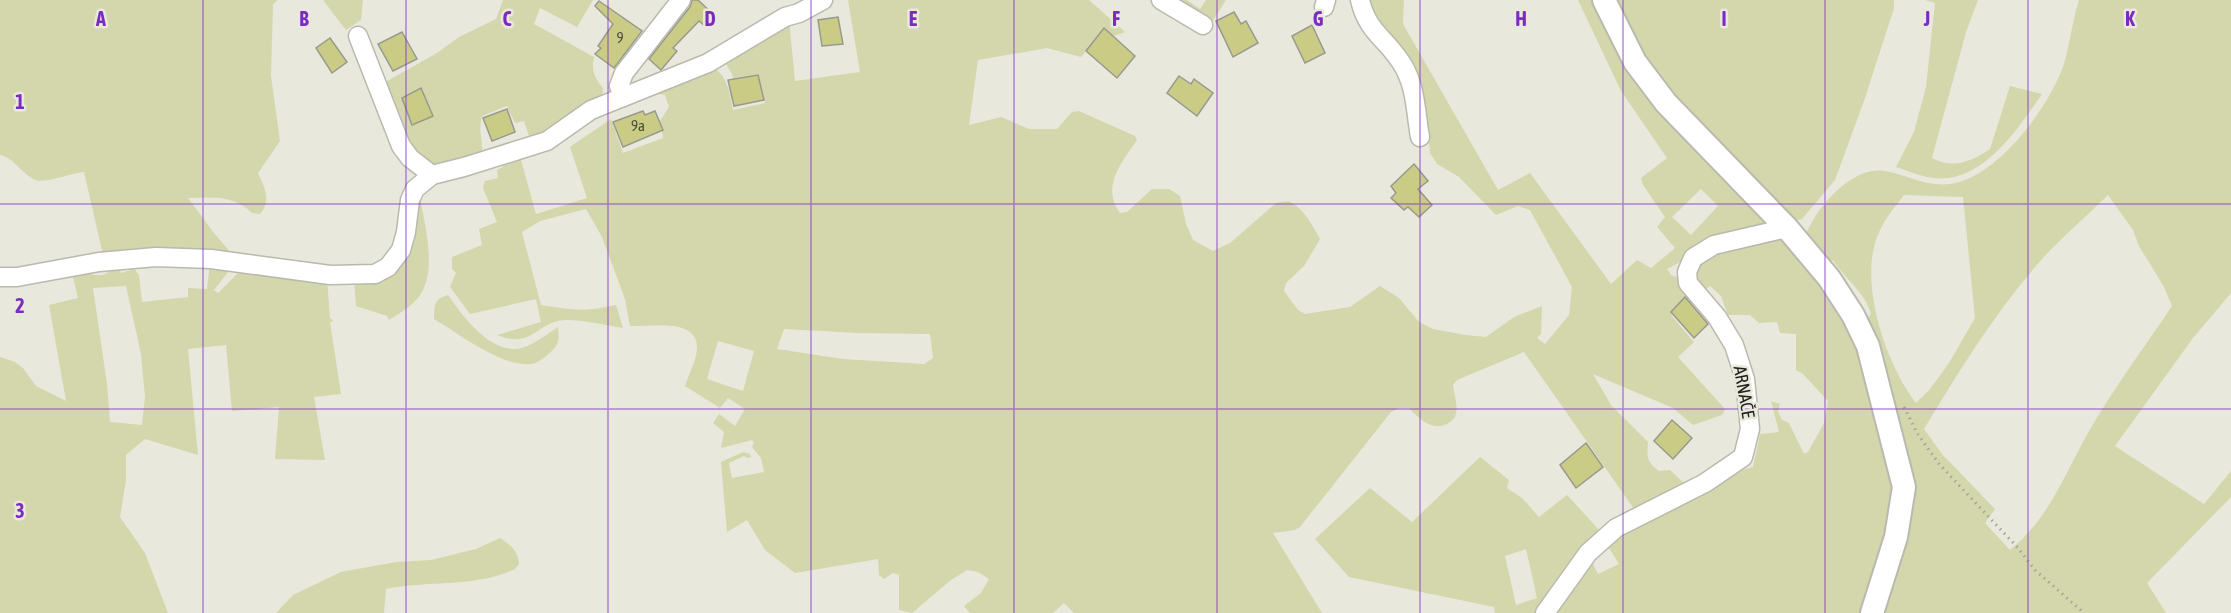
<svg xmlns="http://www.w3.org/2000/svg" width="2231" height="613" viewBox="0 0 2231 613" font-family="'Asap Condensed',sans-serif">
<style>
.green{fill:#d4d6ac;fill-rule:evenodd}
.building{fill:#cacc86;stroke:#999a8e;stroke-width:1.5}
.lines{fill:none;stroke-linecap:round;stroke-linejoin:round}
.minor-casing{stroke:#b9baad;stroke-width:21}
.tertiary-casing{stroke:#b9baad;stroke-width:26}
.path{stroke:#a4a59a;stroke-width:3;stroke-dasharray:1.5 4.5;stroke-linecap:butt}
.minor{stroke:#fff;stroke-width:18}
.tertiary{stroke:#fff;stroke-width:22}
.grid{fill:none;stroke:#7b2cbf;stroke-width:1.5;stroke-opacity:0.55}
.labels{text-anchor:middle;stroke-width:5;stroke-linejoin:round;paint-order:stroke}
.number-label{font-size:15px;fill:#4a4c36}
.street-label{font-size:18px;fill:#20211c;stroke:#e8e9dc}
.grid-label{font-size:20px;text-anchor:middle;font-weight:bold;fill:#7b2cbf;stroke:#e8e9dc;stroke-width:5;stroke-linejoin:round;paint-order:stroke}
</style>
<rect width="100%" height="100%" fill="#e8e9dc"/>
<g class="green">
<path d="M0,0H278L273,4L271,76L280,141L258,173C264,186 272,201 260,214L252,213C235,195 212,197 188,198L214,233L238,261L164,248L148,249L103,255L84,172C71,173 44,184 36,180C22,175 15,158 0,155Z"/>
<path d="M323,0H363L361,20L346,30Z"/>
<path d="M503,0H593L577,27L540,8L534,24L594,57C591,69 594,78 603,88L602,99L531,142L524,121L515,123L507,106L482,116C477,134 485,143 481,158L434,166L409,153L382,84L437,53L459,37L496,19Z"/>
<path d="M848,0H1089L1125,32L1114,36L1103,29L1081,57L1047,48L978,60L969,125L1001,117L1029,129H1057L1072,112L1079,111L1135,136L1137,140C1121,163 1101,187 1120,213L1127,212L1152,189H1169L1180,196L1186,224L1193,240L1213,251L1230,243L1276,203L1289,201C1305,210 1311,223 1320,239L1304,266L1286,283L1284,291L1298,310L1305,314L1350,307L1380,286L1399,298L1419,322L1433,329L1465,335L1486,337L1514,317L1542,306L1541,334L1537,338L1545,344L1569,315L1572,287L1530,210L1518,206L1496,215L1459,177L1437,164L1430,153L1429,142L1365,0H1404L1403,24L1498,190L1530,173L1611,284L1637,260L1651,268L1675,248L1657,227L1665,217L1643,185L1641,178L1667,158L1621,91L1578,0H1597L1768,222L1762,229L1683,267L1680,262L1667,269L1671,275L1682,279L1691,296L1671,315L1694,342L1678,357L1725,409L1722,415L1693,425L1673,408L1593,374L1611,405L1648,442C1647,456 1646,462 1659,471L1670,470L1689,488L1639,516L1524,352L1457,380L1453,385C1454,393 1458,406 1456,414C1455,418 1453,419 1450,422C1434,433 1420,420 1409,408H1399L1391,412L1300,527L1295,530L1273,533L1322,613H1074L1064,603L1053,613H970L964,606L981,593L989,579L978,572L967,570L951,580L912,613L899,610V575L893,573L884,579L879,575L878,559L795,573L765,550L747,520L727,532L721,462L743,452L750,454L751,457L747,458L744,456L729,463L732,478L764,472L761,458L752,447L754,443L752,440L721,448L724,432L713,423L719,414L735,426L745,409L728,398L720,408L685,386C689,374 696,361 697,349C699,317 649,327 630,326L625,299L602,237L586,209L540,221L522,232L541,305C571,310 586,312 616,305L623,328C605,325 585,320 567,320C537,320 533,350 497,335L541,322L536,299L470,314L450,287L456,273L452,269V257L482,245L479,229L497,222L483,188L485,181L498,178L497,170L503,167L501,160L519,153L536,214L587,198L570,147L611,119L623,153L663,138L660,121L669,107L665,95L660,94L657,89L710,65C728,76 729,90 733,110L765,103L758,75L732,80L733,76L725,62L789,19L795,81L860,72ZM1701,189L1718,206L1691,235L1672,217ZM784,329L858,333L930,334L933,358L924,364L843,359L777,349ZM718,341L754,351L743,391L707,379Z"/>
<path d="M1170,0H1187L1200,9L1206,0H1226L1212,22Z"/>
<path d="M1612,0H1894V8L1865,98L1835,180L1802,219L1792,221L1668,96Z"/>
<path d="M1925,0H1978L1966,32L1932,158C1953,169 1971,162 1990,149L2010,86L2042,94C2016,131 1980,188 1927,177C1917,175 1906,170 1896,167L1914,132L1926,87L1935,3Z"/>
<path d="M2079,0H2231V293L2193,338L2115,446L2204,504L2231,471V497L2147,583L2166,613H1882L1904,537L1864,322L1871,314C1866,293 1844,278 1833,260L1824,263L1805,237C1815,209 1851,166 1884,171C1906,174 1925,187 1950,184C1997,178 2048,108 2063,67C2070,45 2072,22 2079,0ZM1904,195L1963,197L1975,318L1949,363L1930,389L1916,403C1886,364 1859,285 1877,237C1883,221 1894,208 1904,195ZM2108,195L2133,230L2139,246L2164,287L2172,306C2144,348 2113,389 2088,433C2064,475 2049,519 2010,550L1985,523L1995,509L1942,454L1924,429C1959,371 1996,311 2042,259C2062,237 2086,217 2108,195Z"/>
<path d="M419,192C424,223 440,275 416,300C409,308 398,314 389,320L387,316L356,306L354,278L390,270Z"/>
<path d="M1782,231L1827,287L1864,352L1892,478L1894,503L1866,613H1550L1590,558L1598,574L1619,564L1606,543L1685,499L1745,469L1753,467L1760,434L1779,432L1771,401L1780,404L1778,411L1782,420L1789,423L1804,454L1808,452L1824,423L1828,401L1803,374L1796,370V334L1780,333L1777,322L1759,323L1750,315H1728L1721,296L1710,286L1702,292L1693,275L1699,260Z"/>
<path d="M210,263L229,266V271L214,290L218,293L238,273L246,269L327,278L330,318L334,321L330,322L341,394L314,397L325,460L275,459L279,407L232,411L226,345L188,349L198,455L145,439L126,455V480L120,517L145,553L168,613H0V357L15,362L23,368L36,386L66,401L49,305L78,298L72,274L85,269L93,275H103L118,267L121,273L134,269L139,275L142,302L188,297V288L207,289ZM126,286L141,354L145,397L142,425L110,422L107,384L93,288Z"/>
<path d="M448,295C462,315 487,350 516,349C530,348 547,334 558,327C560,341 558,347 547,355C543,359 537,363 531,364C501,367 458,333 434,319C435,304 433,300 448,295Z"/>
<path d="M1480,457L1509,480L1507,488L1522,498L1539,517L1567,495L1602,533L1543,613H1495L1494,607L1349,577L1315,539L1370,488L1412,522ZM1526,549L1537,598L1516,605L1505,556Z"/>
<path d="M500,538C510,545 518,550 519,564L515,569C475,588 428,580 386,589L384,613H276L293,595L341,572L396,562L431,560L476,549Z"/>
</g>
<g class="building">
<path d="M692,0H698L716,17L706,27L699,21L673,48L677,51L661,70L649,59L690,7Z"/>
<path d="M599,1L642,31L614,68L595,54L601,48L598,46L613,24L595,6Z"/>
<path d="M1234,12L1241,24L1246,21L1258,43L1233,57L1216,21Z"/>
<path d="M838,17L843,44L822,46L818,20Z"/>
<path d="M1312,25L1325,53L1305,63L1292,36Z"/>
<path d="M1104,28L1135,56L1117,78L1086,51Z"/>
<path d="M402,32L417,59L393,71L378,44Z"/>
<path d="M330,38L347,62L332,73L316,48Z"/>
<path d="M758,75L764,100L734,106L728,80Z"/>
<path d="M1179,76L1191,84L1194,79L1213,93L1197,116L1167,93Z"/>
<path d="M421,88L433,116L412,125L402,98Z"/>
<path d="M507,109L515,132L492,141L483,118Z"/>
<path d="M643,111L645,115L655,111L663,130L623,147L613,122Z"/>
<path d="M1414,164L1428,181L1418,189L1432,205L1419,217L1408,207L1404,210L1391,198L1396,193L1391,186Z"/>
<path d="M1685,297L1708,324L1694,338L1671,312Z"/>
<path d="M1672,420L1692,438L1673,459L1654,441Z"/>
<path d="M1586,443L1603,467L1576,488L1560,465Z"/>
</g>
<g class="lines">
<g class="minor-casing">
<g id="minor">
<path d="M1161,0L1203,25"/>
<path d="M1360,0C1368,35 1390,40 1405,69C1416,90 1416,115 1420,137"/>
<path d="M1324,7L1326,0"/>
<path d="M358,36L401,146L410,158L432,175"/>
<path d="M623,97L619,86L624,73L681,0"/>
<path d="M0,277H17L99,262L156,257L211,259L330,275L375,274L388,267L401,250L406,232L410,200L415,189L432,175L464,167L547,141L591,110L708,63L785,17L799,13L823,0"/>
<path d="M1545,613L1588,553L1616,528L1705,483L1743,457L1750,429L1745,379L1734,345L1717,317L1688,283L1687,272L1693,258L1714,245L1787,228"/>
</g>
</g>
<g class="tertiary-casing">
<path id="tertiary" d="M1604,0L1635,62L1666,103L1787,228L1829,278L1853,315L1868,346L1904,487L1896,537L1872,613"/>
</g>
<path class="path" d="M1904,407L1917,433L1939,464L2018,548L2035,570L2084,613"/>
<use href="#minor" class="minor"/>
<use href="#tertiary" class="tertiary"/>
</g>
<path class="grid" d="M203,0V613M406,0V613M608,0V613M811,0V613M1014,0V613M1217,0V613M1420,0V613M1623,0V613M1825,0V613M2028,0V613M0,204H2231M0,409H2231"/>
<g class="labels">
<g class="number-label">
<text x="620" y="43">9</text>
<text x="638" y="131">9a</text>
</g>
<g class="street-label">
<text transform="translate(1744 392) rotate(80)" y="6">ARNAČE</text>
</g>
</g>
<g class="grid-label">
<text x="101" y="26">A</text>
<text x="304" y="26">B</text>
<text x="507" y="26">C</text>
<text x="710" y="26">D</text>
<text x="913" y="26">E</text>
<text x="1116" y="26">F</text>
<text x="1318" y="26">G</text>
<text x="1521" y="26">H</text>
<text x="1724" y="26">I</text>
<text x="1927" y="26">J</text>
<text x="2130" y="26">K</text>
<text x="20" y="109">1</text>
<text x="20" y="313">2</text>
<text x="20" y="518">3</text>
</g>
</svg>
